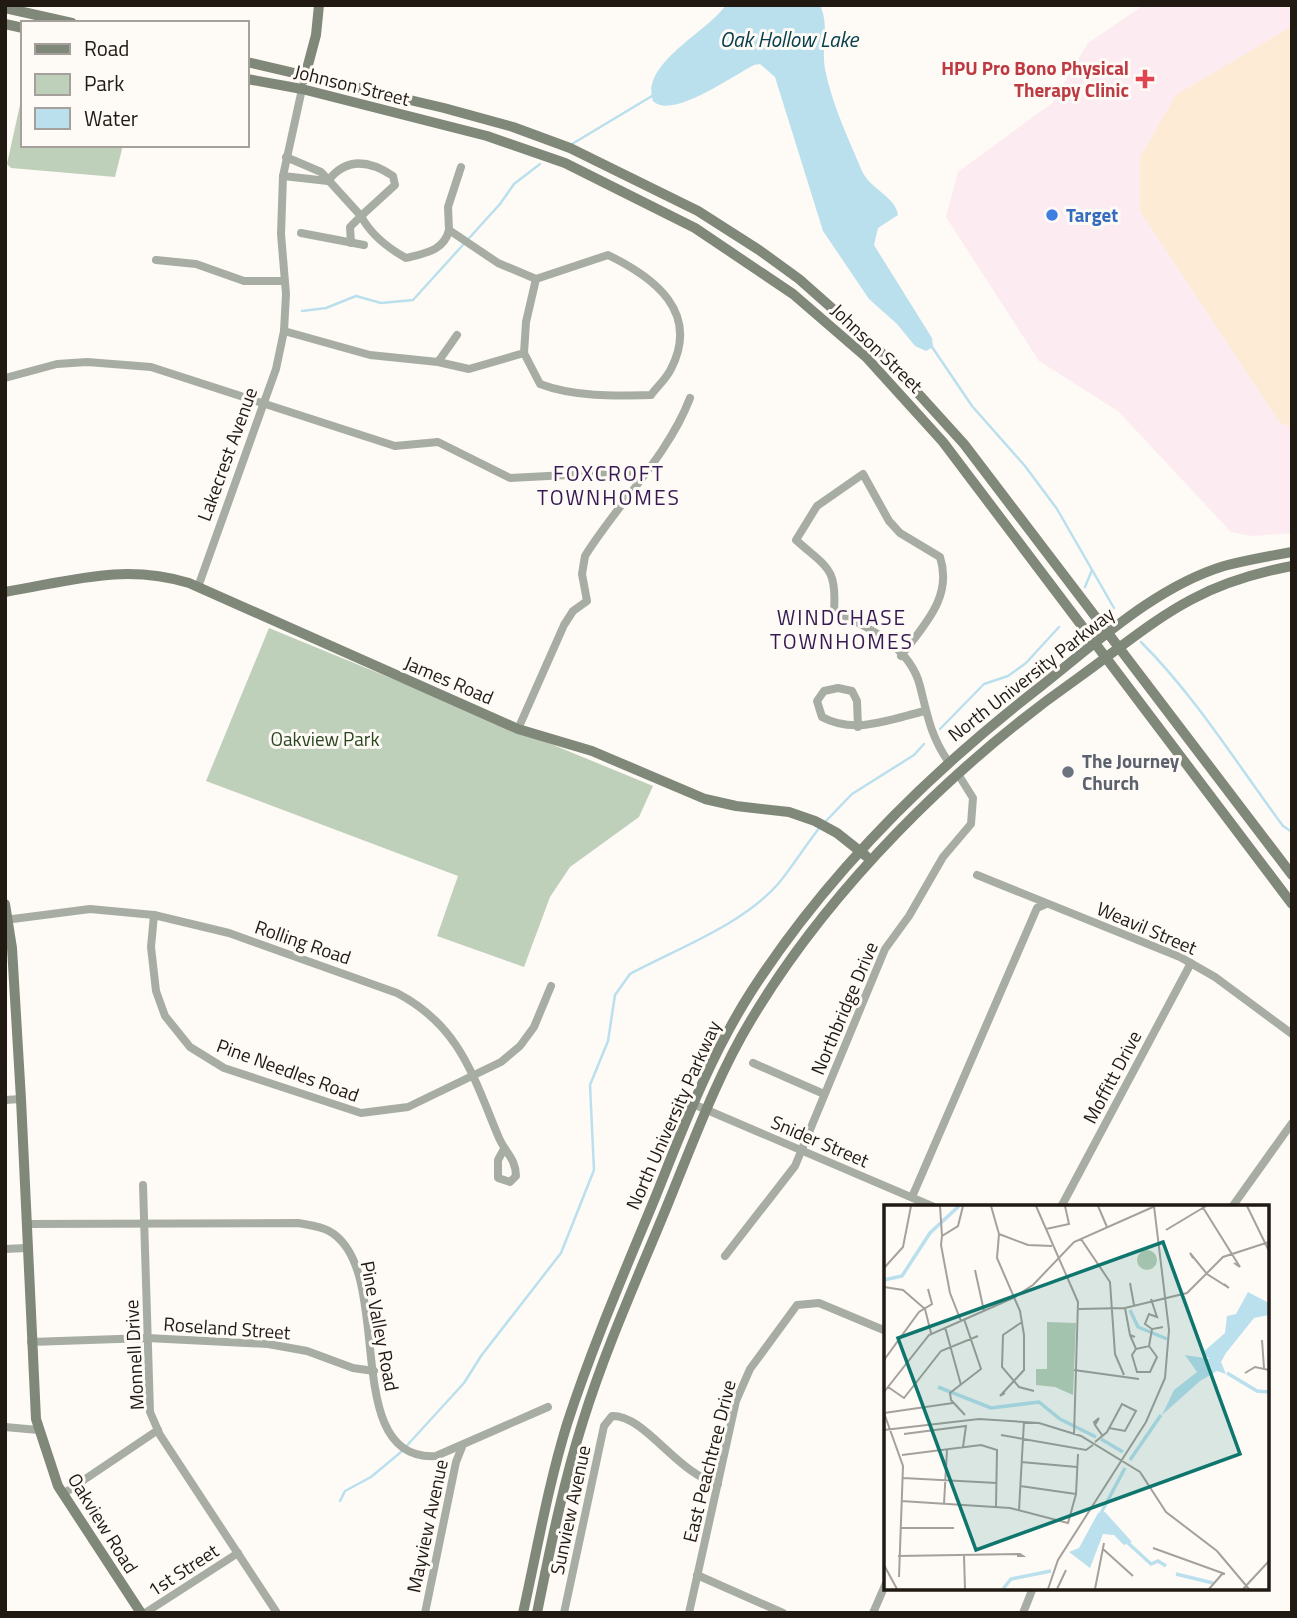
<svg xmlns="http://www.w3.org/2000/svg" width="1297" height="1618" viewBox="0 0 1297 1618" font-family="'Titillium Web',sans-serif">
<style>
.commercial{fill:#fcecf1}
.built{fill:#fdebd6}
.green{fill:#bfd0ba}
.water{fill:#bae0ee}
.lines{fill:none;stroke-linecap:round;stroke-linejoin:round}
.stream{stroke:#bae0ee;stroke-width:2.5}
.street{stroke:#a8ada4;stroke-width:8}
.secondary{stroke:#80887a;stroke-width:10}
.health-dot{fill:#e0444e;stroke:#fefaf6;stroke-width:2.5}
.shop-dot{fill:#3f7fe0;stroke:#fefaf6;stroke-width:2.5}
.worship-dot{fill:#6b7280;stroke:#fefaf6;stroke-width:2.5}
.labels{text-anchor:middle;stroke-width:6;stroke-linejoin:round;paint-order:stroke}
.health-label{font-size:19px;font-weight:bold;fill:#be3a42;stroke:#fefaf6;text-anchor:end}
.street-label{font-size:19px;fill:#201a13;stroke:#fefaf6}
.shop-label{font-size:19px;font-weight:bold;fill:#366cbe;stroke:#fefaf6;text-anchor:start}
.park-label{font-size:19px;fill:#29461e;stroke:#fefaf6}
.worship-label{font-size:19px;font-weight:bold;fill:#5b616d;stroke:#fefaf6;text-anchor:start}
.water-label{font-size:21px;font-style:italic;fill:#08404f;stroke:#fefaf6}
.neighbourhood-label{font-size:21px;letter-spacing:2px;fill:#361952;stroke:#fefaf6}
.inset-river{fill:none;stroke:#bae0ee;stroke-width:3.5}
.inset-road{fill:none;stroke:#a5a09b;stroke-width:2}
.view{fill:#0f766e;fill-opacity:0.15;stroke:#0f766e;stroke-width:3.5}
.inset-edge{fill:none;stroke:#201a13;stroke-width:3.5}
</style>
<rect width="100%" height="100%" fill="#fefaf6"/>
<path class="commercial" d="M1144,5H1292V533L1252,536L1231,532L1118,411L1039,361L946,217L958,172L1052,103L1088,43Z"/>
<path class="built" d="M1292,26V427L1280,423L1140,211V157L1176,95Z"/>
<g class="green">
<path d="M23,91V145H123L115,177L11,168L7,164Z"/>
<path d="M269,628L653,786L639,817L570,867L550,897L524,967L437,936L458,876L206,781Z"/>
</g>
<path class="water" d="M726,5H820C830,27 821,46 825,69C832,104 848,138 862,171C870,189 896,197 898,215L878,228L874,245L932,338L933,347L926,351L915,346L897,324L869,299L823,231L775,77L760,64L754,65C732,76 672,120 653,101C640,64 706,33 726,5Z"/>
<g class="lines">
<g class="stream">
<path d="M572,144L652,96"/>
<path d="M302,311L326,308L356,296L381,303L413,300L500,204L514,184L540,164"/>
<path d="M930,344L972,406L1025,466L1057,509L1114,608"/>
<path d="M1085,587L1092,570"/>
<path d="M1141,642C1196,697 1237,764 1283,826L1292,832"/>
<path d="M940,729L984,684L1008,676L1026,663L1059,627"/>
<path d="M825,822L852,794L914,755L924,744"/>
<path d="M340,1501L345,1491L371,1477L401,1452L464,1383L481,1356L561,1253L594,1170L590,1085L608,1041L615,995L630,974C678,948 742,925 778,884C793,866 805,846 820,827"/>
</g>
<g class="street">
<path d="M286,157L321,172L361,216L350,227L351,243"/>
<path d="M461,167L448,207L449,230L498,263L536,279"/>
<path d="M283,176L328,181"/>
<path d="M328,181C346,157 369,160 393,176L395,185L361,216C371,235 388,248 406,258C425,253 444,251 449,230"/>
<path d="M301,233L364,245"/>
<path d="M156,260L196,264L244,281H284"/>
<path d="M284,331L370,355L438,362L457,335"/>
<path d="M438,362L469,369L524,353L540,384C574,397 614,396 651,395C657,387 666,379 671,369C700,312 655,278 608,255L536,279L526,322L524,353"/>
<path d="M5,378L57,364L87,362L151,367L395,446L438,442L510,478L644,471"/>
<path d="M198,587L276,369L284,331L286,294L281,234L283,176L302,89"/>
<path d="M901,656C924,625 953,597 940,557L900,533L889,521L863,474L817,506L796,540C827,568 837,567 834,611C868,627 910,646 920,686C927,714 931,737 948,761"/>
<path d="M858,727L857,701L852,691L838,688L824,691L817,701L822,717C855,735 891,719 925,711"/>
<path d="M518,729L564,625L573,611L587,601L582,574L585,556C618,503 668,456 690,398"/>
<path d="M977,875L1180,957L1215,977L1292,1034"/>
<path d="M154,915L151,947L156,991L165,1016L190,1047L224,1068L361,1113L408,1107L501,1062L520,1046L534,1027L551,986"/>
<path d="M5,920L90,909L154,915L229,933L397,993C460,1026 473,1076 499,1138C505,1152 516,1159 516,1176L510,1182L498,1178V1160L504,1149"/>
<path d="M753,1063L824,1094"/>
<path d="M5,1100L21,1099"/>
<path d="M693,1104L934,1207"/>
<path d="M143,1185L150,1412L160,1435L277,1613"/>
<path d="M912,1197L1037,908L1046,904"/>
<path d="M1061,1207L1191,963"/>
<path d="M1232,1207L1292,1123"/>
<path d="M27,1224L298,1223C308,1225 320,1226 329,1231C398,1269 337,1462 436,1456L548,1407"/>
<path d="M5,1249L26,1248"/>
<path d="M725,1256L795,1166L885,949L909,916L943,857L971,824L973,798L958,774"/>
<path d="M31,1342L147,1338L268,1344L307,1351L353,1368L374,1371"/>
<path d="M5,1427L38,1430"/>
<path d="M63,1494L158,1430"/>
<path d="M697,1575L783,1613"/>
<path d="M145,1613L238,1553"/>
<path d="M425,1613L456,1462L462,1447"/>
<path d="M564,1613L604,1426L612,1416C645,1415 676,1473 718,1484"/>
<path d="M689,1613L736,1401L750,1369L797,1305L819,1303L886,1331"/>
<path d="M873,1613L886,1583"/>
<path d="M1023,1613L1033,1588"/>
</g>
<g class="secondary">
<path d="M5,8L72,23"/>
<path d="M5,24L23,28"/>
<path d="M247,62L444,108L513,127L570,148L698,211L759,250L799,279L877,348L964,444L1292,875"/>
<path d="M247,79L302,89L487,136L565,163L695,228L793,294L866,357L943,442L1292,904"/>
<path d="M304,80L316,35L319,5"/>
<path d="M5,592C71,581 123,563 189,583L518,729L592,751L705,799L736,806L789,812L815,821L837,833L866,856"/>
<path d="M5,904L12,948L21,1099L36,1419L58,1486L141,1613"/>
<path d="M523,1613C537,1550 548,1486 567,1424C592,1347 624,1273 655,1198C683,1128 710,1056 751,992C827,874 929,773 1040,687C1096,643 1155,587 1224,566C1246,560 1269,556 1292,552"/>
<path d="M537,1613C550,1549 563,1484 583,1421C606,1347 638,1277 667,1206C693,1143 716,1078 751,1020C829,889 954,765 1078,678C1157,621 1191,585 1292,566"/>
</g>
</g>
<path class="health-dot" d="M1141.5 68.5h7v7h7v7h-7v7h-7v-7h-7v-7h7z"/>
<circle class="shop-dot" cx="1052" cy="215" r="7"/>
<circle class="worship-dot" cx="1068" cy="772" r="7"/>
<g class="labels">
<g class="health-label">
<text x="1129" y="75">HPU Pro Bono Physical<tspan x="1129" dy="22">Therapy Clinic</tspan></text>
</g>
<g class="street-label">
<text transform="translate(352 85) rotate(14)" y="7">Johnson Street</text>
<text transform="translate(877 348) rotate(44)" y="7">Johnson Street</text>
<text transform="translate(227 454) rotate(-70)" y="7">Lakecrest Avenue</text>
<text transform="translate(1031 674) rotate(-38)" y="7">North University Parkway</text>
<text transform="translate(449 680) rotate(23)" y="7">James Road</text>
<text transform="translate(1147 928) rotate(23)" y="7">Weavil Street</text>
<text transform="translate(303 942) rotate(19)" y="7">Rolling Road</text>
<text transform="translate(844 1008) rotate(-67)" y="7">Northbridge Drive</text>
<text transform="translate(288 1070) rotate(20)" y="7">Pine Needles Road</text>
<text transform="translate(1112 1077) rotate(-62)" y="7">Moffitt Drive</text>
<text transform="translate(673 1115) rotate(-66)" y="7">North University Parkway</text>
<text transform="translate(820 1141) rotate(23)" y="7">Snider Street</text>
<text transform="translate(380 1326) rotate(79)" y="7">Pine Valley Road</text>
<text transform="translate(227 1328) rotate(4)" y="7">Roseland Street</text>
<text transform="translate(134 1355) rotate(-93)" y="7">Monnell Drive</text>
<text transform="translate(709 1461) rotate(-76)" y="7">East Peachtree Drive</text>
<text transform="translate(570 1510) rotate(-78)" y="7">Sunview Avenue</text>
<text transform="translate(103 1523) rotate(58)" y="7">Oakview Road</text>
<text transform="translate(427 1526) rotate(-78)" y="7">Mayview Avenue</text>
<text transform="translate(183 1570) rotate(-33)" y="7">1st Street</text>
</g>
<g class="shop-label">
<text x="1066" y="222">Target</text>
</g>
<g class="park-label">
<text x="325" y="746">Oakview Park</text>
</g>
<g class="worship-label">
<text x="1082" y="768">The Journey<tspan x="1082" dy="22">Church</tspan></text>
</g>
<g class="water-label">
<text x="789" y="47">Oak Hollow Lake</text>
</g>
<g class="neighbourhood-label">
<text x="609" y="481">FOXCROFT<tspan x="609" dy="24">TOWNHOMES</tspan></text>
<text x="842" y="625">WINDCHASE<tspan x="842" dy="24">TOWNHOMES</tspan></text>
</g>
</g>
<g transform="translate(884 1205)">
<rect width="385" height="385" fill="#fefaf6"/>
<path d="M253 55a10 10 0 1 1 20 0a10 10 0 1 1-20 0ZM163,117L192,118L189,190L171,182L152,180V164H163Z" fill="#bfd0ba"/>
<path d="M364,87L385,98V110L370,113L342,148L337,157L342,169L333,166L316,176L278,210L290,185L313,167L301,150L326,154L318,148L341,128L343,111L352,109ZM221,307L248,337L240,340L230,330L219,329L206,363L185,347L195,343L214,308Z" fill="#bae0ee"/>
<path class="inset-river" d="M0,75L18,71L46,28L75,1M246,105L254,122L283,134M343,168L373,186L385,187M54,182L107,203L155,197L176,214L212,232M217,234L239,247M246,255L277,210M216,310L241,263M244,338L267,359L274,356L282,361M292,369L329,378M119,384L127,374L167,366"/>
<path class="inset-road" d="M56,1L58,31M107,1L115,29L113,53L136,106L140,130V165L116,191L121,188M152,1L194,97L190,230M214,1L223,22M318,1L356,62L350,58M363,1L385,46M162,24L185,19L181,1M282,25L322,1M115,29L144,40L168,41M197,34L226,77L231,149L240,170M309,53L306,48L323,69L345,83L340,79M0,63L19,42L27,1M91,65L100,106M246,78L250,100M0,82L19,85L41,104L47,128M267,94L273,112L265,109L261,119L268,124M241,103L246,130L251,132M195,104L241,103L303,88L339,52L385,37M80,114L97,164L66,188L67,195L81,210M77,116L66,88L57,40L58,31L74,21L79,1M138,117L119,130L118,162L135,182L150,186M61,122L77,180M246,130L252,144L248,150L253,167H266L273,152L265,141L252,144M378,135L380,163M265,141L268,124L279,122M0,155L35,107L48,99L44,84M190,165L255,174M361,168L371,162L385,165M4,182L20,193L57,146L94,131M0,187L45,130L129,93L149,80L190,37L269,2M0,208L19,261L15,372M0,208L69,198M211,220L215,213L210,217L211,220L218,230M0,225L95,214L155,218L197,231L256,267L282,307L333,346L365,384M20,229L82,221L79,242M117,230L202,245L209,240M211,237L223,227L238,199L252,206L241,226L225,223M18,250L97,240L113,245L112,302M137,257L193,262M19,273L113,278M136,281L192,289M17,296L126,303L184,318L192,289L194,249M60,299L63,245M135,305L140,216M16,323H70H61M269,343L341,369M219,344L249,371M14,351L136,349L139,351H133M80,351L81,384M0,360L13,384M164,384L174,355L262,217L281,173L285,125L270,1M173,384L182,365M211,384L220,338M325,384L339,368M359,384L385,356"/>
<path class="view" d="M279,37L356,249L92,345L14,133Z"/>
<rect width="385" height="385" class="inset-edge"/>
</g>
<rect width="1297" height="1618" fill="none" stroke="#201a13" stroke-width="14"/>
<rect x="21" y="21" width="228" height="126" fill="#fefaf6" stroke="#a5a09b" stroke-width="2"/>
<rect x="35" y="44" width="35" height="10" fill="#80887a" stroke="#a5a09b" stroke-width="2"/>
<text x="84" y="56" font-size="21" fill="#201a13">Road</text>
<rect x="35" y="74" width="35" height="21" fill="#bfd0ba" stroke="#a5a09b" stroke-width="2"/>
<text x="84" y="91" font-size="21" fill="#201a13">Park</text>
<rect x="35" y="108" width="35" height="21" fill="#bae0ee" stroke="#a5a09b" stroke-width="2"/>
<text x="84" y="126" font-size="21" fill="#201a13">Water</text>
</svg>
